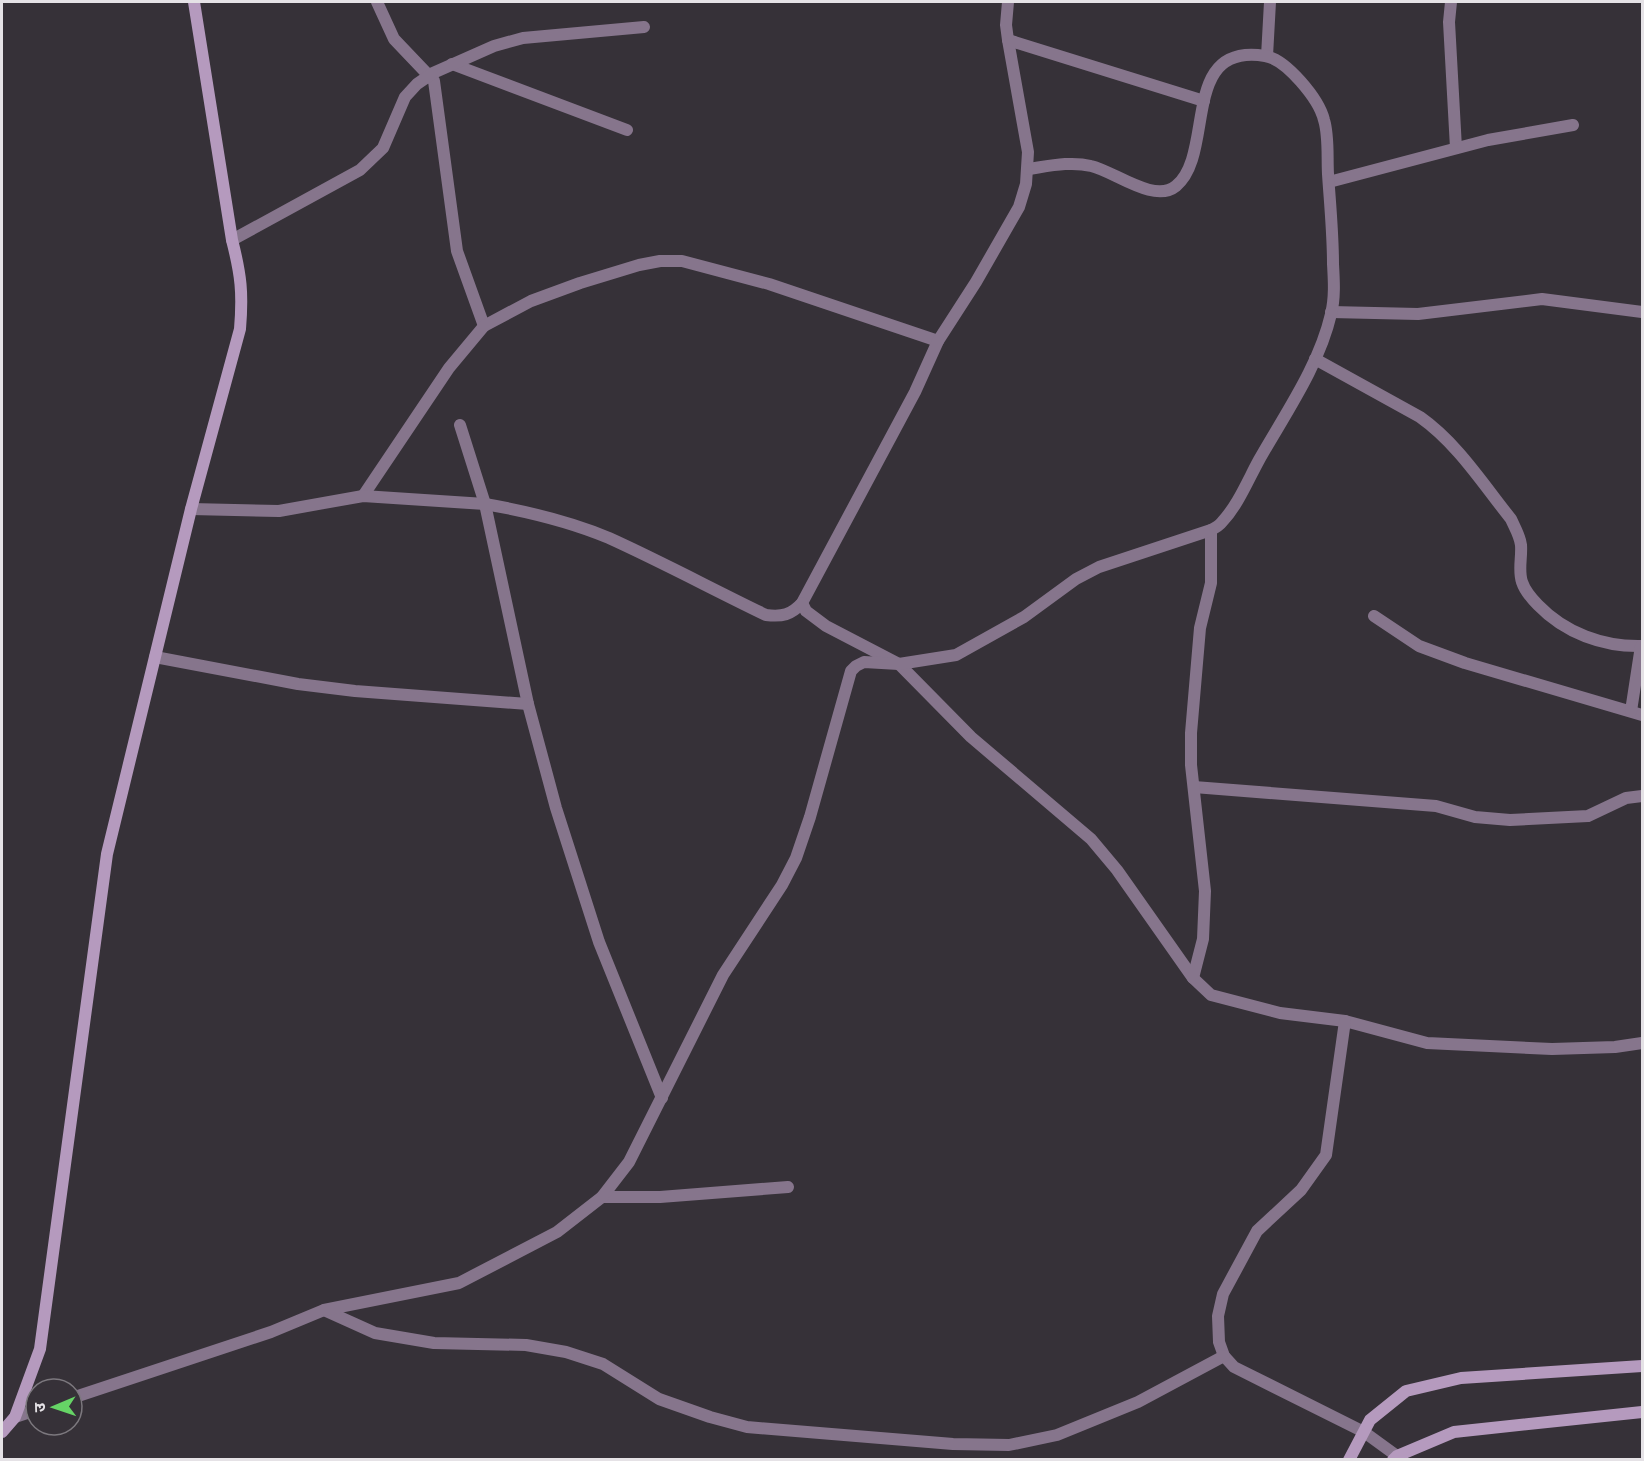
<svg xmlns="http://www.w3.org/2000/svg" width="1644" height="1461" viewBox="0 0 1644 1461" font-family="'Titillium Web','Noto Sans Devanagari',sans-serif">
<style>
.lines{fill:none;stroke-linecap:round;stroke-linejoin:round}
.lane{stroke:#86758c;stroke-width:12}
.street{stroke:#86758c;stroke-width:12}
.secondary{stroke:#b59abe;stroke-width:12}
</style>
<rect width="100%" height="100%" fill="#363138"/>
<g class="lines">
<path class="lane" d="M602,1197H660L788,1187"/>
<g class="street">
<path d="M377,2L394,39L434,81L457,251L484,326"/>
<path d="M1451,2L1449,22L1456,148"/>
<path d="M1008,40L1204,101"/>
<path d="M1267,56L1270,2"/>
<path d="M452,64L627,130"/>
<path d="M1329,182L1488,140L1573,125"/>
<path d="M232,240L360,170L383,148L405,97L417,84L433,73L494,46L523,38L644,27"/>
<path d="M1331,312L1418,314L1542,299L1642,312"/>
<path d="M1315,359L1420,417C1457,443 1483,484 1511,519C1515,528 1520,536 1521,545C1522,558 1518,570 1522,582C1525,591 1531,598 1538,605C1565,633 1603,647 1642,646"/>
<path d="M460,425L485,504L528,704L556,808L599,942L662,1098"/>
<path d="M363,496L449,368L484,326L531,301L580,283L639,265L660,261H682L769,284L938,341"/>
<path d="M191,509L279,511L363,496L485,504C525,511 571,522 609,538C662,562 714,590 766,615C782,617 791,615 802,603L915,392L938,341L976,282L1019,207L1026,184L1028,152L1008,40L1006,25L1008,2"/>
<path d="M802,603L806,611L826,626L899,664L971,737L1091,839L1117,870L1193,978L1211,995L1280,1013L1345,1021L1427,1043L1552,1049L1615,1047L1642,1043"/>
<path d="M1374,616L1419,646L1465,663L1642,715"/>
<path d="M155,657L298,684L355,691L528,704"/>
<path d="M1631,711L1641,646"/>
<path d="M1194,787L1436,806L1475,817L1510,820L1588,816L1626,798L1642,796"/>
<path d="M1193,978L1203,939L1205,891L1191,765V733L1200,628L1211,583V530"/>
<path d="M1345,1021L1326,1155L1301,1190L1257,1231L1223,1294L1218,1316L1219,1342L1224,1356L1234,1367L1364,1432L1397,1456"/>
<path d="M324,1310L375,1333L434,1343L526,1345L566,1352L603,1364L659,1399L710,1417L747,1427L953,1444L1009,1445L1057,1435L1138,1402L1224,1356"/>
<path d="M72,1398L271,1332L324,1310L459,1283L557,1232L602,1197L629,1162L723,975L782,885L796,858L810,817L851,671L856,666L864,662L899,664L956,655L1024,617L1076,579L1099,567L1211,530C1215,528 1219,526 1222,522C1238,505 1248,480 1259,460C1285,414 1319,366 1331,314C1335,298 1334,281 1333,264C1333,234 1330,204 1328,174C1327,157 1329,136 1324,120C1319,99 1286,59 1265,56C1179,42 1216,153 1176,186C1154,204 1114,171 1091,166C1071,161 1049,166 1028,169"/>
<path d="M15,1417L36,1410"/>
</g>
<g class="secondary">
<path d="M2,1432L15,1417L40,1349L107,854L191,509L240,329C243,293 241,275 232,240L194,2"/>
<path d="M1349,1460L1370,1420L1406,1391L1461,1378L1642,1366"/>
<path d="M1393,1460L1397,1456L1454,1432L1642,1412"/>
</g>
</g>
<rect width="1644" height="1461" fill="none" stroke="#e5e2e6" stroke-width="6"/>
<g transform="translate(54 1407) rotate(268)"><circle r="28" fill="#363138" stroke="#7c787e" stroke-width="1.5"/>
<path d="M0-4.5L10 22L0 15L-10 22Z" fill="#66d466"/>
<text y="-9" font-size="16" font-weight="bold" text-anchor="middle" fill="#e5e2e6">उ</text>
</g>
</svg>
